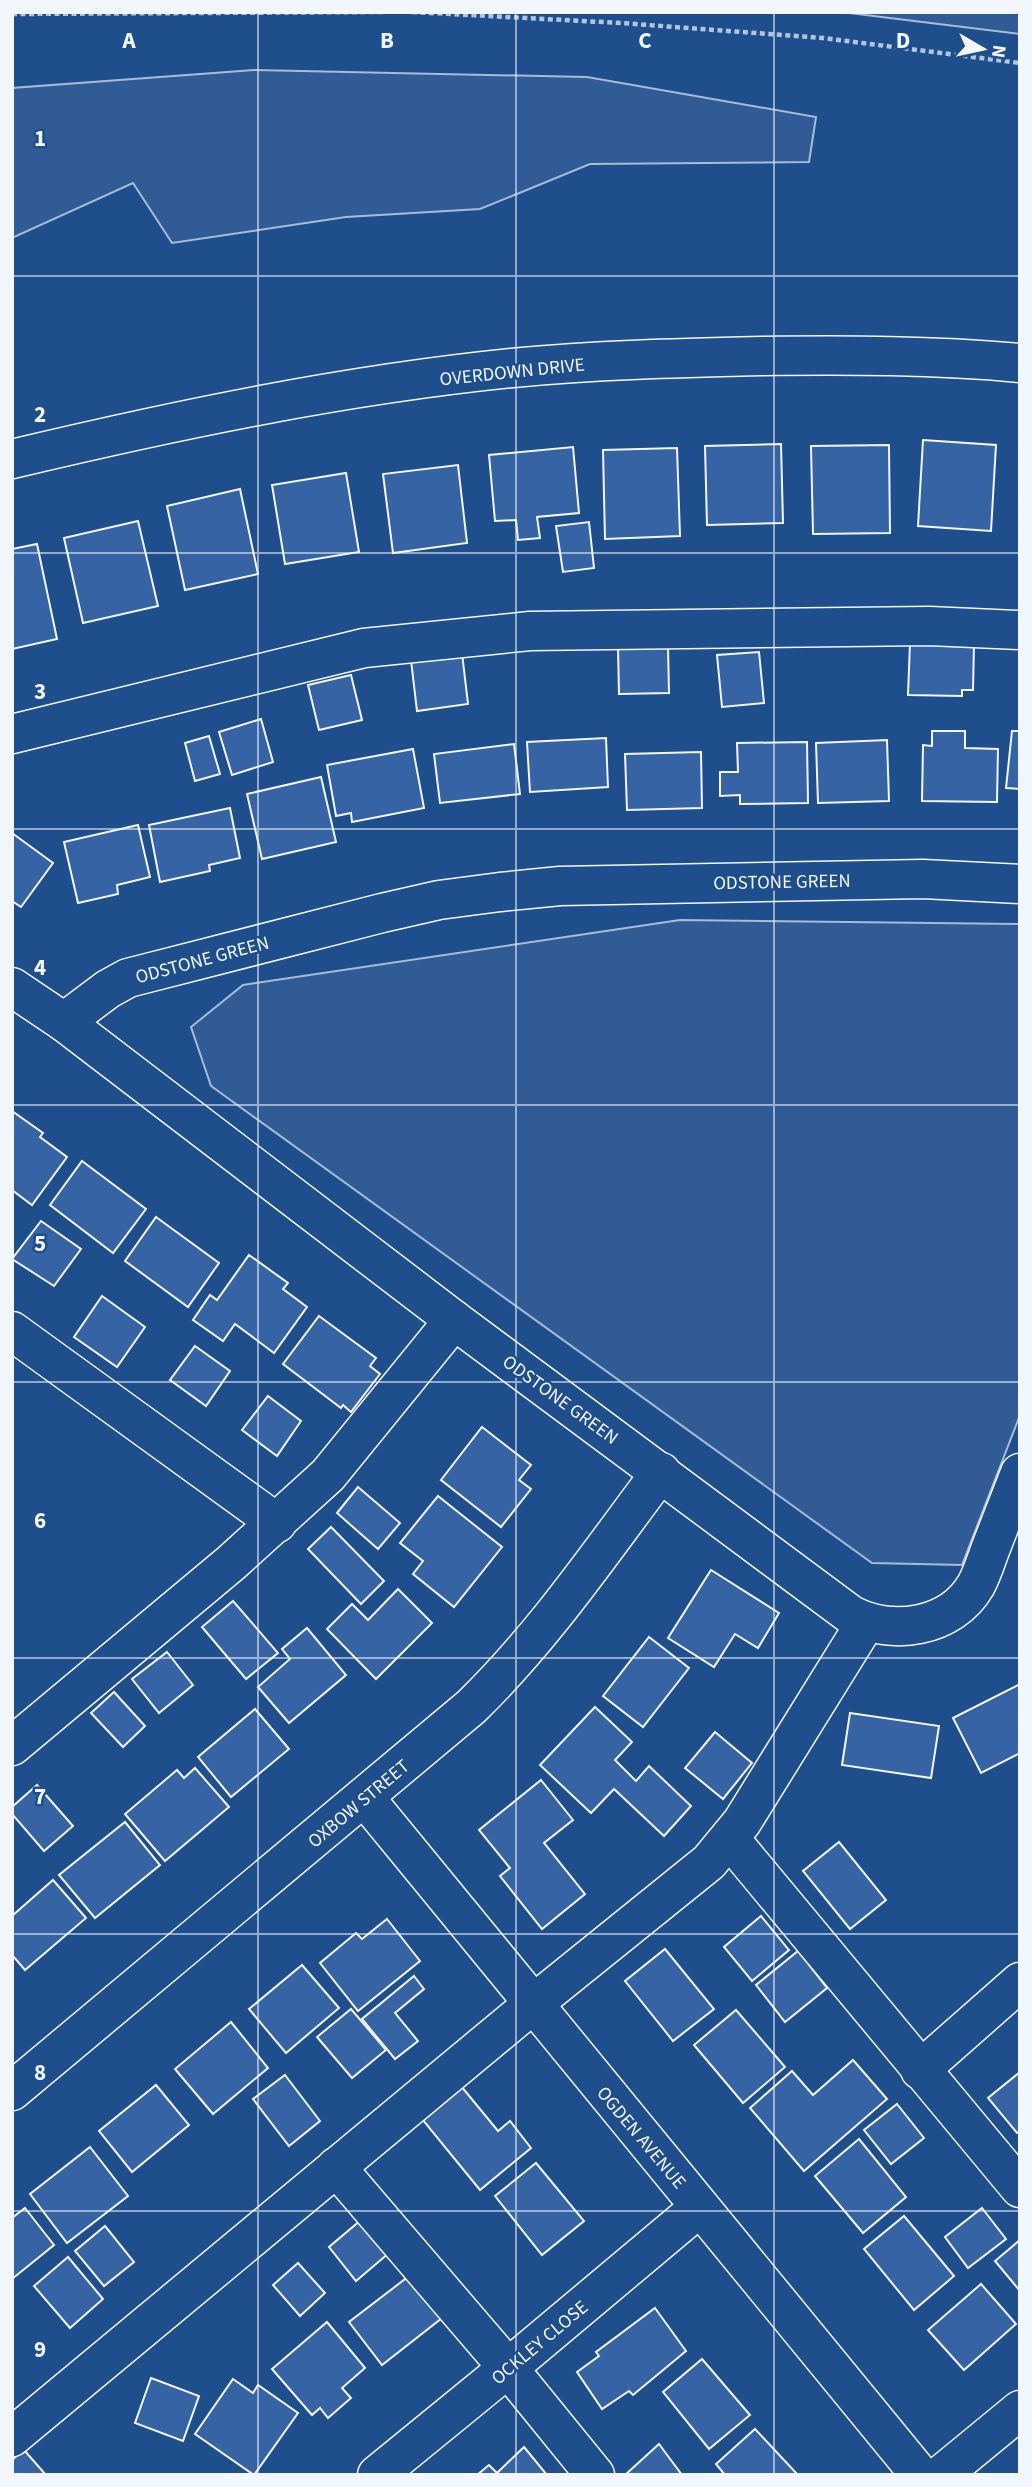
<svg xmlns="http://www.w3.org/2000/svg" width="1032" height="2487" viewBox="0 0 1032 2487" font-family="'Source Sans 3',sans-serif">
<style>
.green{fill:#305b95;stroke:#a8bbd7;stroke-width:2}
.building{fill:#3563a3;stroke:#f2f6ff;stroke-width:2}
.lines{fill:none;stroke-linecap:round;stroke-linejoin:round}
.minor-casing{stroke:#f2f6ff;stroke-width:41}
.path{stroke:#b3c4dc;stroke-width:4.5;stroke-dasharray:5 3.5;stroke-linecap:butt}
.minor{stroke:#1f4e8c;stroke-width:38}
.grid{fill:none;stroke:#f2f6ff;stroke-width:2;stroke-opacity:0.55}
.labels{text-anchor:middle;stroke-width:5;stroke-linejoin:round;paint-order:stroke}
.street-label{font-size:19px;fill:#f2f6ff;stroke:#1f4e8c}
.grid-label{font-size:23px;text-anchor:middle;font-weight:bold;fill:#f2f6ff;stroke:#1f4e8c;stroke-width:5;stroke-linejoin:round;paint-order:stroke}
</style>
<rect width="100%" height="100%" fill="#1f4e8c"/>
<g class="green">
<path d="M841,12H1020V34Z"/>
<path d="M254,70L587,77L816,117L809,162L590,164L480,209L346,217L172,243L133,183L12,238V88Z"/>
<path d="M680,920L1020,924V1415L962,1565L872,1563L211,1086L191,1027L243,985Z"/>
</g>
<g class="building">
<path d="M923,440L996,445L991,531L918,526Z"/>
<path d="M781,444L783,523L707,525L705,446Z"/>
<path d="M889,445L890,533L813,534L811,446Z"/>
<path d="M573,447L579,513L537,517L540,538L518,540L516,520L495,521L489,455Z"/>
<path d="M677,448L680,536L605,539L603,450Z"/>
<path d="M458,465L467,543L393,553L383,474Z"/>
<path d="M346,473L359,552L285,564L272,485Z"/>
<path d="M240,489L258,574L185,590L167,506Z"/>
<path d="M138,521L158,606L83,623L64,538Z"/>
<path d="M589,522L594,568L563,572L556,526Z"/>
<path d="M37,544L57,639L12,649V549Z"/>
<path d="M910,642L974,644L973,690H962V696L908,695Z"/>
<path d="M668,646L669,693L619,694L618,647Z"/>
<path d="M759,652L764,703L722,707L717,655Z"/>
<path d="M462,653L468,704L417,711L411,660Z"/>
<path d="M351,675L362,720L319,730L308,685Z"/>
<path d="M261,719L273,762L232,775L219,732Z"/>
<path d="M932,731H965V748L998,749L997,802L922,801L923,745L932,746Z"/>
<path d="M1012,731H1020V789L1006,788Z"/>
<path d="M209,736L220,774L195,781L185,743Z"/>
<path d="M606,738L608,787L530,792L527,742Z"/>
<path d="M887,740L889,801L818,803L816,743Z"/>
<path d="M807,742L808,803L740,804V795L720,796V772H738L737,743Z"/>
<path d="M514,744L520,794L440,803L434,754Z"/>
<path d="M413,749L424,808L352,822L351,813L336,816L327,765Z"/>
<path d="M701,752L702,808L627,810L625,754Z"/>
<path d="M321,777L336,842L262,859L247,794Z"/>
<path d="M230,808L240,858L209,865L210,871L160,882L149,825Z"/>
<path d="M138,825L150,877L117,885L118,894L78,903L64,842Z"/>
<path d="M12,833L53,863L21,907L12,901Z"/>
<path d="M12,1111L43,1133L40,1137L67,1157L32,1205L12,1190Z"/>
<path d="M82,1161L146,1209L113,1253L50,1205Z"/>
<path d="M156,1217L219,1263L188,1307L125,1261Z"/>
<path d="M41,1221L81,1249L54,1286L12,1259Z"/>
<path d="M249,1255L288,1283L283,1289L307,1307L274,1353L235,1324L223,1341L193,1320L210,1295L217,1300Z"/>
<path d="M102,1296L145,1327L117,1367L74,1337Z"/>
<path d="M319,1316L376,1358L370,1366L380,1374L351,1412L343,1405L341,1408L283,1364Z"/>
<path d="M195,1346L230,1371L206,1406L170,1380Z"/>
<path d="M268,1396L301,1421L277,1456L242,1430Z"/>
<path d="M482,1427L531,1465L519,1480L531,1489L501,1527L441,1480Z"/>
<path d="M358,1487L400,1523L378,1549L337,1513Z"/>
<path d="M438,1496L502,1547L454,1607L413,1574L423,1561L400,1543Z"/>
<path d="M331,1527L384,1581L361,1604L308,1549Z"/>
<path d="M711,1570L779,1613L758,1648L735,1634L714,1667L668,1638Z"/>
<path d="M398,1589L432,1623L376,1679L327,1629L352,1604L368,1620Z"/>
<path d="M233,1601L278,1653L246,1679L202,1627Z"/>
<path d="M307,1628L346,1675L289,1723L258,1687L290,1659L282,1649Z"/>
<path d="M649,1637L689,1668L643,1727L603,1696Z"/>
<path d="M167,1652L193,1685L159,1713L132,1679Z"/>
<path d="M1020,1684V1753L981,1773L953,1718Z"/>
<path d="M114,1692L145,1726L123,1747L91,1713Z"/>
<path d="M595,1707L632,1742L615,1760L636,1781L649,1766L691,1806L664,1836L614,1789L591,1813L540,1765Z"/>
<path d="M255,1709L289,1749L231,1797L198,1757Z"/>
<path d="M850,1713L939,1726L931,1778L842,1765Z"/>
<path d="M715,1732L752,1763L723,1799L685,1768Z"/>
<path d="M195,1768L229,1807L165,1861L125,1814L177,1770L184,1778Z"/>
<path d="M541,1780L573,1820L544,1843L585,1894L542,1929L500,1876L510,1868L479,1830Z"/>
<path d="M37,1785L73,1826L44,1851L12,1814V1807Z"/>
<path d="M125,1822L160,1865L95,1918L59,1875Z"/>
<path d="M839,1842L886,1900L850,1929L803,1871Z"/>
<path d="M53,1880L86,1918L25,1970L12,1955V1916Z"/>
<path d="M761,1916L789,1950L752,1981L724,1947Z"/>
<path d="M387,1919L420,1961L358,2011L320,1963L356,1933L362,1939Z"/>
<path d="M665,1949L714,2009L673,2041L625,1981Z"/>
<path d="M798,1951L827,1988L785,2022L756,1985Z"/>
<path d="M302,1965L339,2008L286,2053L249,2009Z"/>
<path d="M414,1976L424,1989L395,2013L418,2041L395,2059L362,2019Z"/>
<path d="M351,2009L386,2050L352,2078L317,2037Z"/>
<path d="M736,2010L785,2067L743,2103L694,2045Z"/>
<path d="M231,2022L268,2068L213,2114L175,2069Z"/>
<path d="M853,2060L887,2099L804,2171L750,2108L792,2071L813,2095Z"/>
<path d="M1020,2072V2131L1017,2133L988,2098Z"/>
<path d="M285,2075L320,2121L289,2146L253,2099Z"/>
<path d="M156,2085L189,2125L132,2172L99,2131Z"/>
<path d="M461,2086L498,2131L510,2121L531,2148L480,2190L422,2119Z"/>
<path d="M897,2104L924,2138L891,2164L864,2130Z"/>
<path d="M859,2139L906,2197L863,2233L815,2176Z"/>
<path d="M90,2147L128,2196L67,2243L30,2194Z"/>
<path d="M536,2163L584,2221L542,2255L495,2196Z"/>
<path d="M25,2208L54,2245L12,2279V2218Z"/>
<path d="M982,2208L1006,2239L968,2268L945,2237Z"/>
<path d="M904,2216L954,2276L914,2310L864,2249Z"/>
<path d="M361,2220L389,2253L356,2281L329,2247Z"/>
<path d="M105,2226L134,2262L104,2286L75,2251Z"/>
<path d="M1020,2240V2291L995,2261Z"/>
<path d="M68,2257L103,2299L70,2328L34,2286Z"/>
<path d="M298,2263L325,2293L300,2316L273,2285Z"/>
<path d="M409,2276L442,2318L382,2365L349,2322Z"/>
<path d="M981,2284L1016,2324L964,2370L928,2330Z"/>
<path d="M655,2308L686,2351L633,2395L629,2391L602,2409L577,2372L599,2356L596,2352Z"/>
<path d="M327,2322L365,2368L342,2388L351,2398L328,2418L320,2408L312,2415L272,2369Z"/>
<path d="M702,2359L750,2415L709,2449L663,2392Z"/>
<path d="M151,2378L199,2396L183,2441L135,2423Z"/>
<path d="M233,2379L253,2393L258,2385L298,2413L254,2475L195,2434Z"/>
<path d="M755,2429L798,2475H725L716,2464Z"/>
<path d="M659,2444L682,2475H625Z"/>
<path d="M524,2447L547,2475H477L489,2465L497,2473Z"/>
<path d="M24,2450L46,2475H12V2460Z"/>
</g>
<g class="lines">
<g class="minor-casing">
<g id="minor">
<path d="M12,459C176,420 344,385 512,368C595,360 678,358 761,356C847,355 934,355 1020,363"/>
<path d="M12,734L364,648L530,631L929,626L1020,630"/>
<path d="M12,987L64,1022L454,1320L851,1615C893,1636 951,1628 976,1585C982,1574 986,1561 990,1550C1000,1524 1010,1499 1020,1473"/>
<path d="M64,1022L108,989L128,978L382,913L439,900L500,892L560,886L923,879L1020,884"/>
<path d="M12,1331L277,1523"/>
<path d="M12,1746L231,1563L328,1475L454,1320"/>
<path d="M365,1798L920,2475"/>
<path d="M730,1839L1020,2188"/>
<path d="M920,2070L1020,1982"/>
<path d="M12,2091L471,1707C544,1636 600,1553 661,1472"/>
<path d="M336,2167L508,2368L595,2475"/>
<path d="M12,2437L533,2004L709,1862L742,1822L866,1622"/>
<path d="M377,2475L508,2368L700,2207"/>
<path d="M941,2475L1020,2410"/>
</g>
</g>
<g class="path">
<path d="M412,12L621,23L823,38L1020,63"/>
<path d="M12,14L385,12"/>
</g>
<use href="#minor" class="minor"/>
</g>
<path class="grid" d="M258,12V2475M516,12V2475M774,12V2475M12,276H1020M12,553H1020M12,829H1020M12,1105H1020M12,1382H1020M12,1658H1020M12,1934H1020M12,2211H1020"/>
<g class="labels">
<g class="street-label">
<text transform="translate(512 371) rotate(-6)" y="7">OVERDOWN DRIVE</text>
<text transform="translate(782 881) rotate(-1)" y="7">ODSTONE GREEN</text>
<text transform="translate(202 959) rotate(-15)" y="7">ODSTONE GREEN</text>
<text transform="translate(561 1399) rotate(36)" y="7">ODSTONE GREEN</text>
<text transform="translate(358 1803) rotate(-40)" y="7">OXBOW STREET</text>
<text transform="translate(642 2137) rotate(50)" y="7">OGDEN AVENUE</text>
<text transform="translate(539 2342) rotate(-40)" y="7">OCKLEY CLOSE</text>
</g>
</g>
<g class="grid-label">
<text x="129" y="48">A</text>
<text x="387" y="48">B</text>
<text x="645" y="48">C</text>
<text x="903" y="48">D</text>
<text x="40" y="146">1</text>
<text x="40" y="422">2</text>
<text x="40" y="699">3</text>
<text x="40" y="975">4</text>
<text x="40" y="1251">5</text>
<text x="40" y="1528">6</text>
<text x="40" y="1804">7</text>
<text x="40" y="2080">8</text>
<text x="40" y="2357">9</text>
</g>
<rect width="1032" height="2487" fill="none" stroke="#f2f6ff" stroke-width="28"/>
<g transform="translate(983 49) rotate(99)" stroke="#1f4e8c" stroke-width="5" paint-order="stroke">
<path d="M0-5L12 26L0 18L-12 26Z" fill="#f2f6ff"/>
<text y="-10" font-size="19" font-weight="bold" text-anchor="middle" fill="#f2f6ff">N</text>
</g>
</svg>
